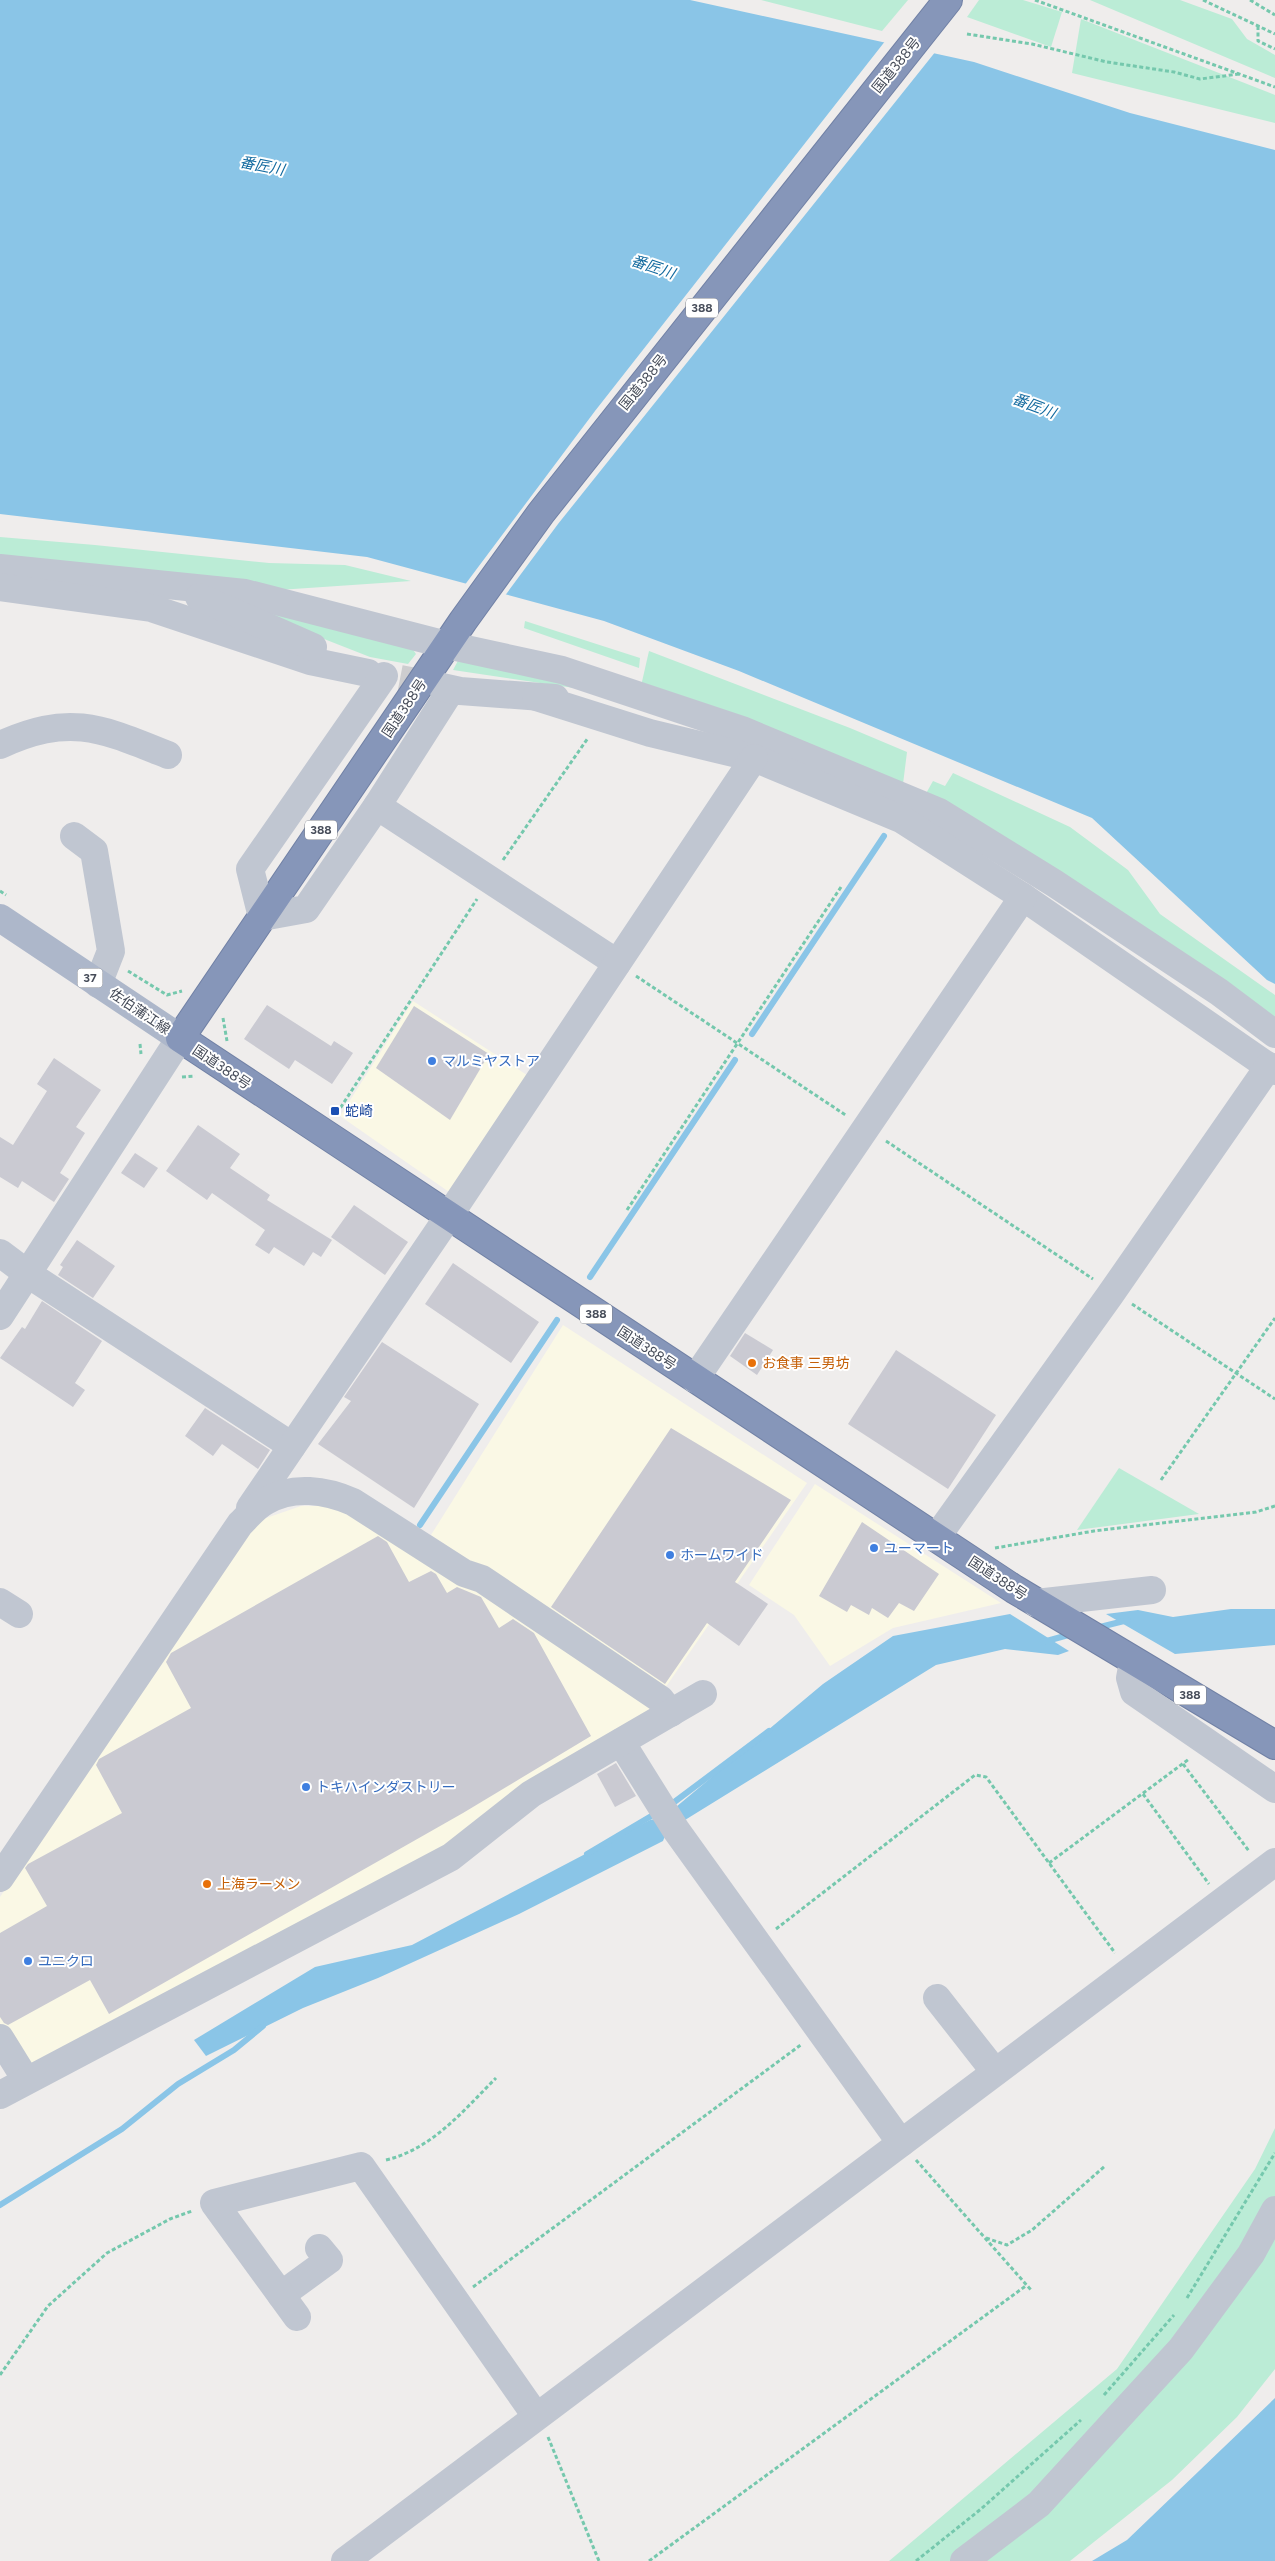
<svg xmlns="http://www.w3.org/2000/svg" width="1275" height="2561" viewBox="0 0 1275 2561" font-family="Figtree,'Noto Sans JP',sans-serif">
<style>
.commercial{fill:#faf8e5}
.green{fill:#bbecd6}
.water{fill:#8ac5e7}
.pier{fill:#efedec}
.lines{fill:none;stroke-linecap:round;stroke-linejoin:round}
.stream{stroke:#8ac5e7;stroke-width:6}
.building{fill:#cacad2}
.minor-tunnel{stroke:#cdcdcf;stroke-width:28;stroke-dasharray:28 14;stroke-linecap:butt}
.highway-casing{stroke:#7181a5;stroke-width:30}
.path{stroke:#75c8ad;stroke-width:3;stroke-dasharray:4 2.5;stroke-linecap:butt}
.minor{stroke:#c0c6d1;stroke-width:28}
.major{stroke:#adb7ca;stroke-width:28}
.highway{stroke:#8696b9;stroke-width:28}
.shop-dot{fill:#3f7fe0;stroke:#fff;stroke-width:2}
.transit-dot{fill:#1a4fb4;stroke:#fff;stroke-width:2}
.food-dot{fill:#e8710a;stroke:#fff;stroke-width:2}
.labels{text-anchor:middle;stroke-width:4;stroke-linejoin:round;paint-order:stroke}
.shield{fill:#fff;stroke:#7e828b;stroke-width:1}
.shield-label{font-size:12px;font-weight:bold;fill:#464c59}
.street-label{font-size:14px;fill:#464c59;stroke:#fff}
.shop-label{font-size:14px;fill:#366cbe;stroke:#fff;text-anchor:start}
.transit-label{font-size:14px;fill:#164399;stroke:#fff;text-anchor:start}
.food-label{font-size:14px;fill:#c56008;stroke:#fff;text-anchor:start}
.water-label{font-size:15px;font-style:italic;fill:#126a9f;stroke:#fff}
</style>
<rect width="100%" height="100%" fill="#efedec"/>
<g class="commercial">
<path d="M413,1001L530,1077L452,1194L340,1116Z"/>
<path d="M563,1325L807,1483L663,1691L431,1535Z"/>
<path d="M815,1484L1001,1603L893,1628L830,1666L794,1615L749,1585Z"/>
<path d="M301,1506H340L467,1577L650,1702L648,1720L462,1842L28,2067L0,2027V1897L246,1525Z"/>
</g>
<g class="green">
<path d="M761,0H908L882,31Z"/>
<path d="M979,0H1023L1062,12L1051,47L967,17Z"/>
<path d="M1090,0H1180L1232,19L1247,39L1275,55V78Z"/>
<path d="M1081,19L1275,95V123L1072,73Z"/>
<path d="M0,537L95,545L269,563L345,565L411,581L264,591L0,568Z"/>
<path d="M225,600L407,641L416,654L408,664L370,657Z"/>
<path d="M525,621L640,658L639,668L524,628Z"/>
<path d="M649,651L850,728L907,752L903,784L641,686Z"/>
<path d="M461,655L615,694L453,670Z"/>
<path d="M953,773L1070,827L1128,870L1160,914L1275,995V1025L924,797L933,781L945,786Z"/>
<path d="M1119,1468L1199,1514L1077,1530Z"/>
<path d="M1275,2128V2369L1237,2417L1172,2480L1070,2561H889L1117,2369L1255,2169Z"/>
</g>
<g class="water">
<path d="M0,0H690L974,62L1130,113L1275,150V984L1267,980L1092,818L739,671L604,621L367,557L0,514Z"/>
<path d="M1231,1609H1275V1645L1175,1654L1106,1614L1138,1610L1173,1617Z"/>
<path d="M1010,1614L1069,1651L1058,1655L1005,1649L936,1665L685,1820L676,1807L823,1684L893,1636Z"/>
<path d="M659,1818L667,1831L663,1841L519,1914L378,1978L303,2008L206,2056L194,2040L315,1967L412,1945L650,1820Z"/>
<path d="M1275,2398V2561H1092L1127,2540Z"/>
</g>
<path class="pier" d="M886,40L936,51L558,524L504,597L464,586L595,411Z"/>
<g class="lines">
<g class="stream">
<path d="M752,1034L884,836"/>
<path d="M590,1277L735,1060"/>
<path d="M420,1525L557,1320"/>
<path d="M1096,1628L1128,1620"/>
<path d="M1043,1642L1072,1634"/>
<path d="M669,1806L769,1731"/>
<path d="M587,1854L658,1812"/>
<path d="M0,2205L122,2129L178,2084L234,2050L263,2026"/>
</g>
</g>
<g class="building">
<path d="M267,1005L331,1046L334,1041L353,1053L332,1084L295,1060L289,1069L244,1039Z"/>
<path d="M414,1006L489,1054L450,1120L376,1068Z"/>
<path d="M54,1058L101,1090L76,1127L85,1133L60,1173L69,1179L54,1202L22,1181L18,1188L0,1177V1137L13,1145L47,1091L37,1084Z"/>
<path d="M198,1125L240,1154L230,1168L270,1195L267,1200L332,1240L321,1257L313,1252L304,1266L274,1247L269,1254L255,1245L265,1230L212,1193L207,1200L166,1171Z"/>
<path d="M135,1153L158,1168L144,1188L121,1173Z"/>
<path d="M354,1205L408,1242L385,1275L331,1237Z"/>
<path d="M77,1240L115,1266L93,1298L58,1275L63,1267L60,1265Z"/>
<path d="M453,1263L539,1322L511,1363L425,1304Z"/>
<path d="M42,1301L102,1341L75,1383L85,1390L73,1407L0,1358L22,1327L25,1329Z"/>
<path d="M745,1333L773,1350L757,1375L730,1356Z"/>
<path d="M382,1342L479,1404L414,1508L318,1444L351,1401L344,1397Z"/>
<path d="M896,1350L996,1415L948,1489L848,1424Z"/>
<path d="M205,1408L270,1450L258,1469L222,1444L213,1456L185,1436Z"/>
<path d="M671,1428L791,1500L735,1582L768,1604L739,1646L707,1623L665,1684L551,1607Z"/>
<path d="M862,1522L939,1574L914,1611L899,1603L888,1618L872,1608L869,1615L851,1605L847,1612L819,1596Z"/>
<path d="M378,1536L387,1542L409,1582L431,1571L436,1574L447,1593L457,1587L481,1597L499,1628L513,1619L534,1633L591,1736L463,1813L109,2014L90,1980L8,2025L4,2023L0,2017V1933L47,1906L25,1868L28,1864L122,1813L96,1765L99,1759L191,1708L166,1662L171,1653Z"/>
<path d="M616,1763L636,1796L615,1807L597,1774Z"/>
</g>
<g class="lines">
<path class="minor-tunnel" d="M400,679L442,687"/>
<g class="highway-casing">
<path id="highway" d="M948,0L541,513L463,621L180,1038L1014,1589L1275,1745"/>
</g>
<g class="path">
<path d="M1035,0L1275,87"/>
<path d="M1203,0L1275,34"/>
<path d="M1250,0L1275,15"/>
<path d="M1258,26V41L1275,49"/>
<path d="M967,34L1032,44L1107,62L1174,72L1200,79L1239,74"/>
<path d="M503,860L588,738"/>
<path d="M0,891L6,895"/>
<path d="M128,971L167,995L182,991"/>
<path d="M636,976L847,1116"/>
<path d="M223,1018L227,1041"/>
<path d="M140,1044L141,1054"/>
<path d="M182,1077L195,1076"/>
<path d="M337,1113L477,899"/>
<path d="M886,1141L1093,1279"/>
<path d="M627,1210L841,887"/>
<path d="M1132,1304L1275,1399"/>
<path d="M1161,1480L1275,1318"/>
<path d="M995,1548L1094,1531L1256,1512L1275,1506"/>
<path d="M1183,1764L1249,1851"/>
<path d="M1143,1794L1209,1884"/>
<path d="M1049,1863L1189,1759"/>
<path d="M776,1929L975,1775L986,1777L1115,1953"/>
<path d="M386,2160C432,2149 463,2111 496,2078"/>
<path d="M916,2160L1031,2290"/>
<path d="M986,2238L1007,2245L1032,2230L1105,2166"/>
<path d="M473,2287L802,2044"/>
<path d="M1187,2298L1275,2153"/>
<path d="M0,2375L48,2306L107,2253L170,2219L192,2211"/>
<path d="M1104,2395L1174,2315"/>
<path d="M548,2437L599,2561"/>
<path d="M649,2561L1027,2285"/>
<path d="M916,2561L981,2509L1081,2420"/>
</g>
<g class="minor">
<path d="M0,568L245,593L447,645L562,670L742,730L939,812L1054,883L1219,992L1275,1034"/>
<path d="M0,587L151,608L310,661L368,673"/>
<path d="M199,597L313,647"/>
<path d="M384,676L250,869L262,917L306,909L377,806L451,690"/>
<path d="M442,687L460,691L555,698"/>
<path d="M536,697L650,733L754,758L901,819L1023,897L1275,1071"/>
<path d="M0,745C70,713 101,728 168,755"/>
<path d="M377,806L617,963"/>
<path d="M74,836L94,851L111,951L98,984"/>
<path d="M0,1253L28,1274L292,1446"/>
<path d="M0,1316L180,1038"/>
<path d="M695,1379L1023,897"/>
<path d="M250,1508L438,1232L754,758"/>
<path d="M936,1538L1110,1295L1269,1066"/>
<path d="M0,1602L19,1614"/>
<path d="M1036,1603L1152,1590"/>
<path d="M1133,1662L1130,1678L1134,1692L1275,1789"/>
<path d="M621,1742L676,1830L901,2143"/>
<path d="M0,1878L240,1524C248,1516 256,1506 266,1501C293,1485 326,1490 353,1502L464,1573L482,1579L660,1699L671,1713"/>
<path d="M937,1998L995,2072"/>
<path d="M0,2038L26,2080"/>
<path d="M0,2095L451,1857L531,1794L703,1694"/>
<path d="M281,2295L329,2260L319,2248"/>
<path d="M297,2317L214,2203L361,2166L536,2416"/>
<path d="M345,2561L1275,1862"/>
<path d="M964,2561L1039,2504L1181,2349L1251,2254L1275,2210"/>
</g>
<path class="major" d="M0,918L180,1038"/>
<use href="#highway" class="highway"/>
</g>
<g class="shop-dot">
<circle cx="432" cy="1061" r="5"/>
<circle cx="874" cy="1548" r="5"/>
<circle cx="670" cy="1555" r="5"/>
<circle cx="306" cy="1787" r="5"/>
<circle cx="28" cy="1961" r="5"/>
</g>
<rect class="transit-dot" x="330" y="1106" width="10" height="10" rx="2.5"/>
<g class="food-dot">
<circle cx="752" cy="1363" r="5"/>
<circle cx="207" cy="1884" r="5"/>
</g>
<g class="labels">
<g class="shield">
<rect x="686" y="298.5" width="32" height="19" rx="4"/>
<rect x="305" y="820.5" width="32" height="19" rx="4"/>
<rect x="77.5" y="968.5" width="25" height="19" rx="4"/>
<rect x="580" y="1304.5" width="32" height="19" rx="4"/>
<rect x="1174" y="1685.5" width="32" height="19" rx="4"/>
</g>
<g class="shield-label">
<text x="702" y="312">388</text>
<text x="321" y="834">388</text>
<text x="90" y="982">37</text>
<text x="596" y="1318">388</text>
<text x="1190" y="1699">388</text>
</g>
<g class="street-label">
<text transform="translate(896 65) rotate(-51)" y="5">国道388号</text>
<text transform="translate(643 382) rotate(-51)" y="5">国道388号</text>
<text transform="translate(404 708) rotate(-56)" y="5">国道388号</text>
<text transform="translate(140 1011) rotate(34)" y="5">佐伯蒲江線</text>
<text transform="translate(222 1067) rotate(34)" y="5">国道388号</text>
<text transform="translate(647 1348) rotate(33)" y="5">国道388号</text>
<text transform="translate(998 1578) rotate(33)" y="5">国道388号</text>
</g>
<g class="shop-label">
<text x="442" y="1066">マルミヤストア</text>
<text x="884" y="1553">ユーマート</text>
<text x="680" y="1560">ホームワイド</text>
<text x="316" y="1792">トキハインダストリー</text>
<text x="38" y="1966">ユニクロ</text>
</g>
<g class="transit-label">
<text x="345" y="1116">蛇崎</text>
</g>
<g class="food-label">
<text x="762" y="1368">お食事 三男坊</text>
<text x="217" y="1889">上海ラーメン</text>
</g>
<g class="water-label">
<text transform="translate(262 166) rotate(11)" y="5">番匠川</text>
<text transform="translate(653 267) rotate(19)" y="5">番匠川</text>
<text transform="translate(1034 406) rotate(21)" y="5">番匠川</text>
</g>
</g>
</svg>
